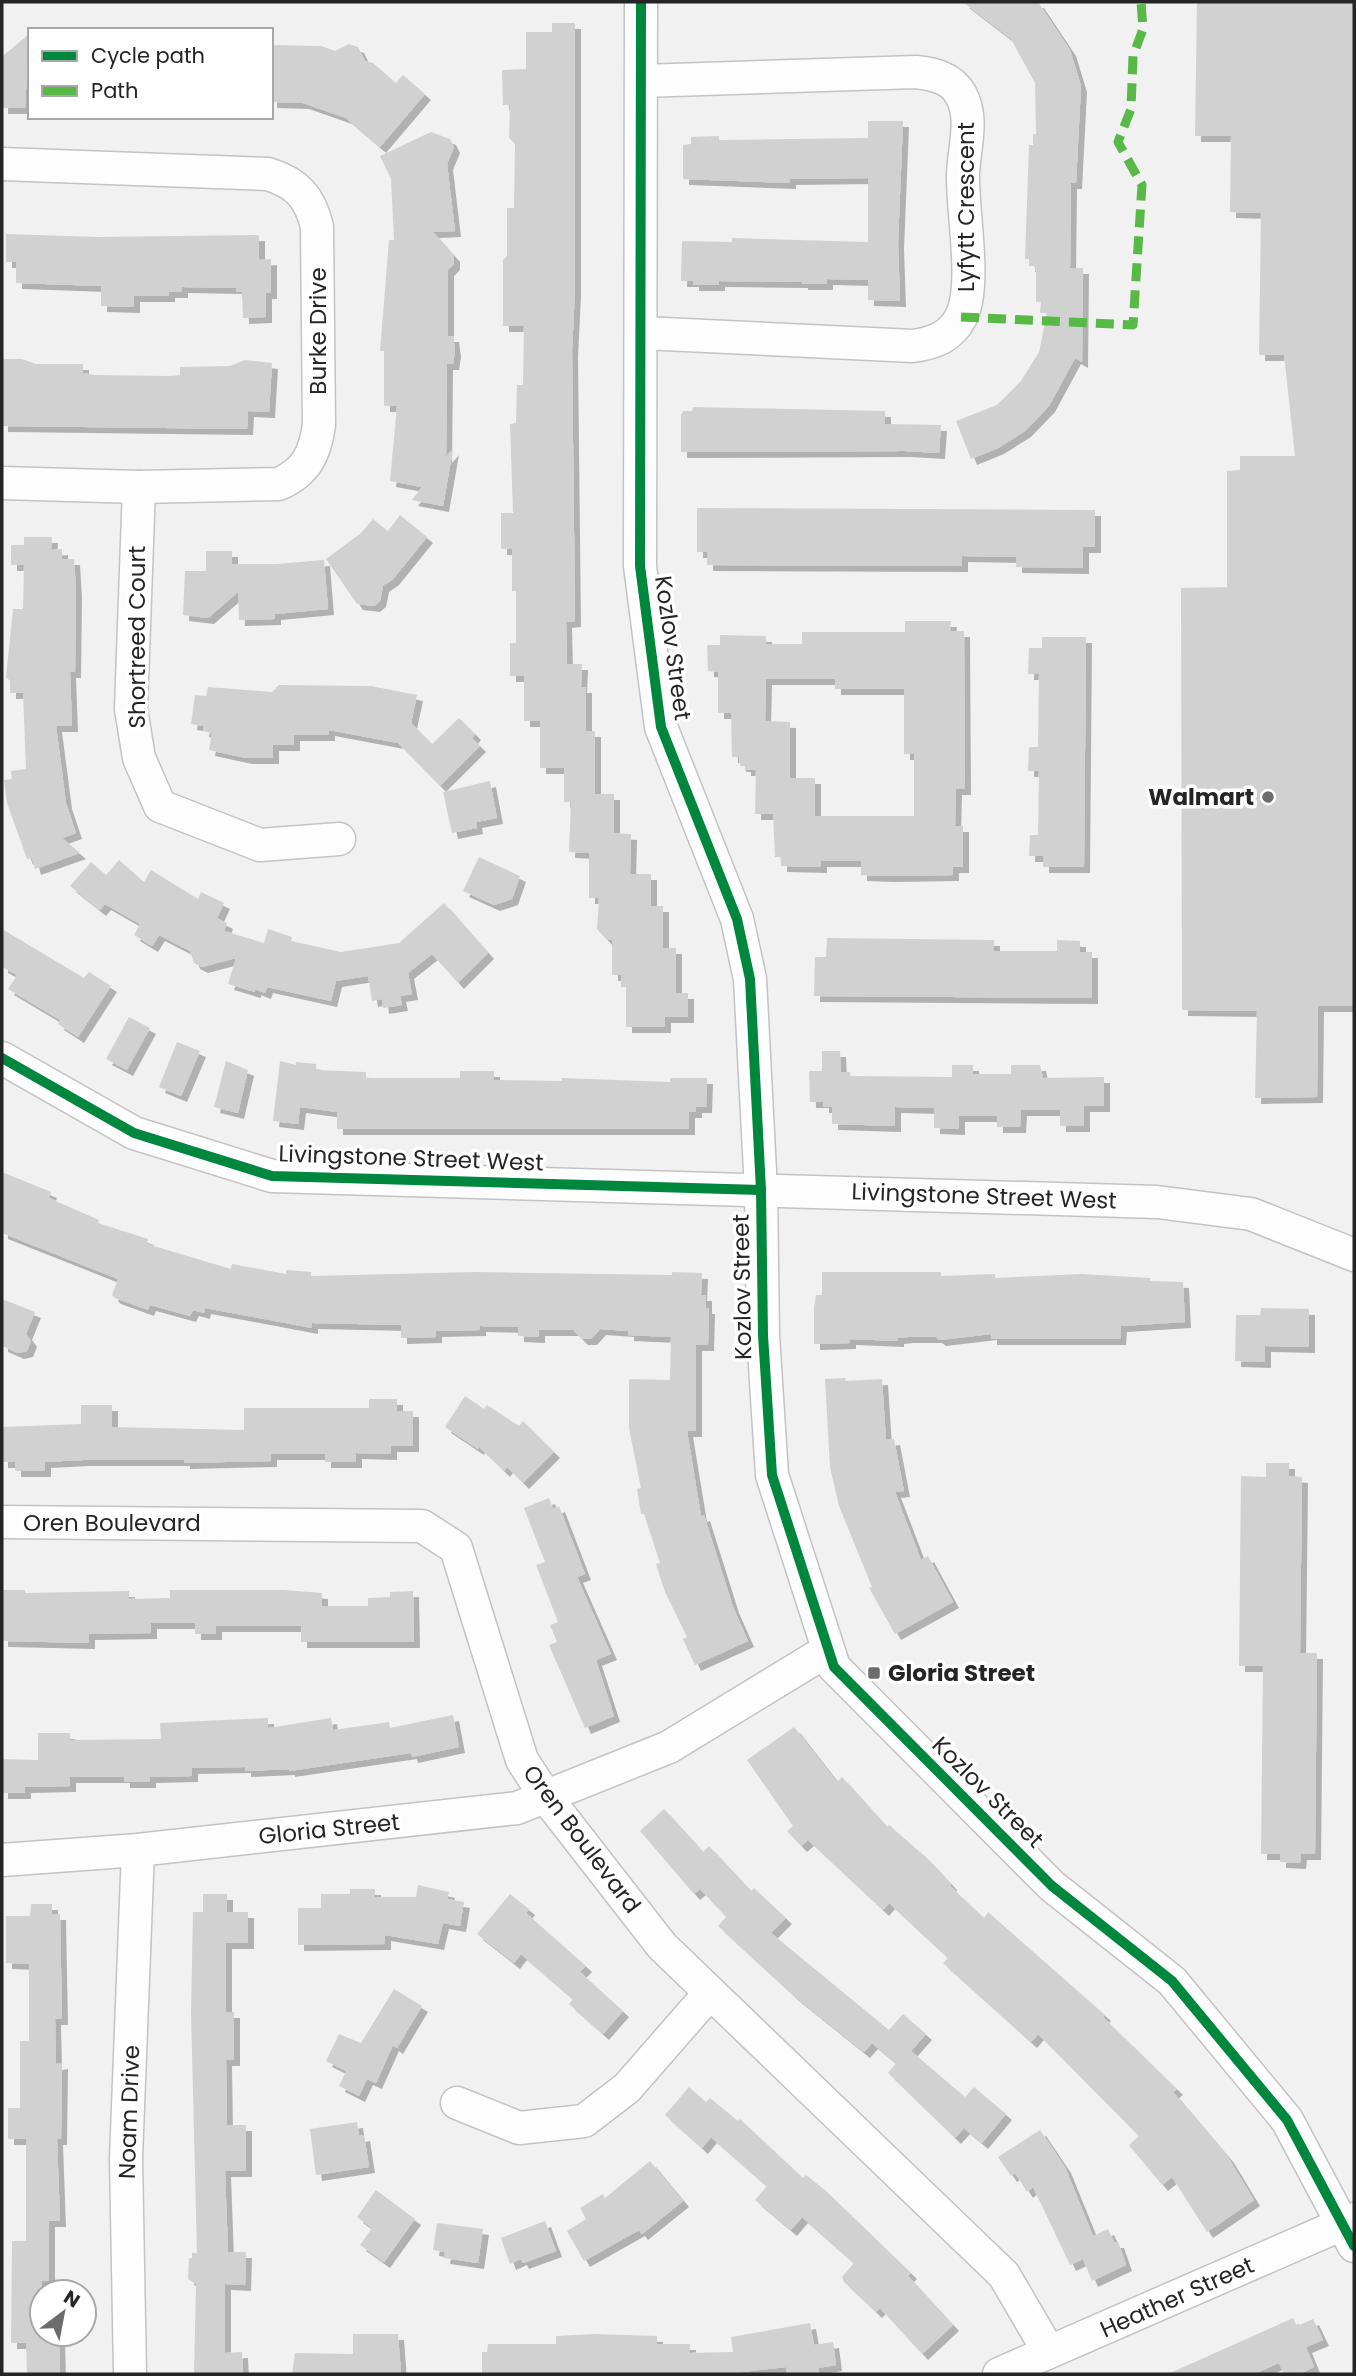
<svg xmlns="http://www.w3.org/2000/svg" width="1356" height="2376" viewBox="0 0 1356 2376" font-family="Poppins,sans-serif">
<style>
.building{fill:#d1d1d2;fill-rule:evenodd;filter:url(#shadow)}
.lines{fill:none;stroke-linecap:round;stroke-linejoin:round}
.minor-casing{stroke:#c3c3c4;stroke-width:35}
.minor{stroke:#fdfdfd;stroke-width:32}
.quiet{stroke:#58b947;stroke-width:9;stroke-dasharray:18 9;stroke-linecap:butt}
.cycleway-casing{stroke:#fff;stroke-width:15}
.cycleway{stroke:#00873e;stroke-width:10}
.poi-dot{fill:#6c6c6d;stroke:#fff;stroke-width:2.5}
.labels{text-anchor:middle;stroke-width:7;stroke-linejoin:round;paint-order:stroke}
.street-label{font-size:23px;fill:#252526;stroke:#fff}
.poi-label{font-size:23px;font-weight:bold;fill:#252526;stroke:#fff;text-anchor:end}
</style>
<defs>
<filter id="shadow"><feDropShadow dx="6" dy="6" stdDeviation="0" flood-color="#0004"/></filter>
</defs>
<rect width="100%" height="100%" fill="#f1f1f2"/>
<g class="building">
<path d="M963,2H1038L1070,50L1081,86L1076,183H1071L1070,268H1083L1082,362L1075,358L1049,406L1025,431L998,448L971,459L956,421L997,405L1021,381L1039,352L1047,313H1040L1041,302H1036V271L1034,266H1029V259H1025L1029,145H1033V134H1036L1035,83L1011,39Z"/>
<path d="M1197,2H1354V1006H1318L1317,1097L1255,1098L1257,1011L1182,1010L1181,588L1227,587V471L1240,470V456H1295L1284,355H1259L1261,213L1230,212L1231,136H1195Z"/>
<path d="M552,23H575V290L572,351L575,621L566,622L567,664H582L581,687H586V731H595V794H614V833L631,834L630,874H651V906H663V948H676V993H688V1017H665V1027H626V987H621V975H612V940H607L597,929L599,898H589V853L569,852L571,802H564V768H540V721H524V676H510V643H516V591H512V549H501V513H513L510,424L516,423L517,385H523L524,326H503V260L507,256V208H514L515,144L509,138L510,105H503L502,70L526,69V32H552Z"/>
<path d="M30,33V89H26L25,108H2L3,56Z"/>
<path d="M349,44L358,47L365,61L373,63L396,83L403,75L425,94L380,147L346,118L303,103L271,102V45L321,46L335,51Z"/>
<path d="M868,121H903L898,243L900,301L868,300V280L827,279V284H802V282L719,281V285H693V281H681L682,241L732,242V238L868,242V178L790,179V183L683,179V145L691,144V137L719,136V140L868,138Z"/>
<path d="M431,132L450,139L454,147L447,164L455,231L433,232L454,256V264L448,270V336H453L455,351L453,364H447L446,457L453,449L443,506L412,500L422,487L390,481L397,406H384V351H380L389,240H394L391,179L380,156Z"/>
<path d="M6,234L98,237L259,235V260L271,259V293H266V317L243,318L242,292H236V288L182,287V292H169V296H134V307L101,306V286L16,283V262H6Z"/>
<path d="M2,359H22L36,364H83V373L94,375L171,376L180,375V367L230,366L245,360L272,363L269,412L248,411L247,429L2,426Z"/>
<path d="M693,407L885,411V424L941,425L939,453L904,451L681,452V415L683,411H692Z"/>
<path d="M697,508L1095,510V547H1083V568L1016,567V557L962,556V566L707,565V552H697Z"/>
<path d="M400,515L427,537L393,579L383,586L380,601L374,606L357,604L326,559L361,533L373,519L388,531Z"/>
<path d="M24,537H52L51,550L62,549V559H74L76,591L75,672H70L72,726H56L66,803L76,833L62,838L80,853L35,869L32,858L27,859L7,803L4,780L12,779L11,771L26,769L23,693H10V681L6,677L13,609H23L24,565H11V545H24Z"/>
<path d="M206,551H232V564H276L324,560L328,609L275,614V619L239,620L238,592L208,618L183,615L185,571H206Z"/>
<path d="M905,621H951L950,631H964L965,789H956L955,826H963V867H953V875L888,876L861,875V861H821V867L781,866V857H775L773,814H755L756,770H745V766H740L739,757H732L731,713H718V672L708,671L707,645H720V635L766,636V644H802V632H905ZM766,679H835V689H904V754H914V816H815V778H790V722L765,721Z"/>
<path d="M1042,637H1086L1084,867H1043V856H1029L1030,835H1038L1039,771H1028L1029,747H1038L1039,674H1028L1029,648H1042Z"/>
<path d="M279,685L371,686L417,695L411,723L432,744L459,718L475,734L472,738L480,746L440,786L398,743L329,730V735H294V745H273V758H246L209,750L212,733L203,731L204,726L191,724L195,695L206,696L208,687L272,692Z"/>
<path d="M490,781L497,818L476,822L477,828L452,833L443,792Z"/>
<path d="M479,857L520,876L512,899L494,905L463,891Z"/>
<path d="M119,860L144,882L151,870L198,899L201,892L224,903L217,918L227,923L224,931L264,943L268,929L292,937L291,941L341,952L399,943L444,903L488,953L458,983L432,954L408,973L412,994L400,996L402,1005L383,1008L382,999L372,1001L368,976L336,981L331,1001L267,987L265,993L255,989V992L228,984L236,958L202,967L194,963L190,951L159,935L152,946L134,935L140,924L105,904L100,910L70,886L91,862L106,875Z"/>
<path d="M2,929L84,978L89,972L111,986L78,1037L58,1024L60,1020L8,989L17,975L2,967Z"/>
<path d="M827,938L994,940V951H1057V940L1080,941V952H1092V998L814,996L815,957H826Z"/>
<path d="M129,1017L150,1028L127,1070L106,1059Z"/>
<path d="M177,1042L200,1051L181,1096L159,1087Z"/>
<path d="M822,1051H840L841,1072H850V1076L952,1077V1065H973V1074H1011V1065H1040L1043,1078L1104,1077V1106H1084V1126H1060V1110H1021L1020,1127H997V1116H959V1129L934,1128V1108L895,1107V1126L832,1124V1107H823V1102H810L809,1071H822Z"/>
<path d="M226,1061L248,1070L238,1113L214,1107Z"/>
<path d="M280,1061L296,1065V1062L316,1064V1070L366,1072V1078H460V1071H494V1080L562,1081V1078L670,1082V1078H707L706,1107H696V1112H689V1129H337V1112L300,1107L298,1124L273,1121Z"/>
<path d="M2,1172L51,1192L49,1198L99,1220L98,1223L148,1239L147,1244L231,1269L232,1264L286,1274V1270L311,1272V1276L475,1272L672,1275V1272L702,1273L701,1295H706V1308H709L708,1345H696V1431H687L701,1516L704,1515L733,1607L748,1641L695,1665L683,1639L687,1637L665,1592L656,1564L660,1563L644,1514H641L637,1489L641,1488L629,1428V1379L670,1380L671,1337L628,1335V1331L600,1329L591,1339H582L573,1330H539V1337L518,1336V1327L480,1326V1330L436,1331V1337L401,1338V1325L312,1323V1328L205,1308L204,1313L193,1310L190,1316L150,1305L148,1310L115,1298L112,1295L118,1279L2,1233Z"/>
<path d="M822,1272H941V1276L995,1274V1278L1081,1274L1150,1278V1281L1183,1282L1185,1322L1121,1326L1120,1339H991V1334L940,1340L936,1337H908L898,1338V1341L850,1339V1343L814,1344V1308L816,1295H822Z"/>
<path d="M2,1299L35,1312L26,1334L31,1341L27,1351L18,1353L2,1346Z"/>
<path d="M1261,1308L1309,1309V1347L1265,1346V1362L1235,1361L1236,1315H1260Z"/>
<path d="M845,1378L846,1381L882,1379L886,1440L894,1439L904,1491L895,1492L921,1560L928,1556L953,1602L895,1634L869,1588L872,1587L839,1506L830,1467L825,1379Z"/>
<path d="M465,1396L484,1409L487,1405L519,1426L523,1421L554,1452L523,1483L507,1467L504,1471L479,1447L478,1449L445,1427Z"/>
<path d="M369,1399H397V1411H413V1446H391V1454L356,1453V1462H325V1454H271V1461L184,1463V1460H83L45,1462V1471H15V1462H2V1427L81,1424V1405H112V1427L244,1430V1408H369Z"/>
<path d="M1266,1463H1289V1476L1302,1477L1300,1653H1317L1315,1854H1301L1300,1863L1280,1862V1854H1261L1263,1666H1239L1241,1476L1266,1477Z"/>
<path d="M549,1498L553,1509L559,1506L585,1574L577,1577L611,1654L596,1660L614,1716L585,1728L549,1645L557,1642L550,1625L558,1622L536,1565L545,1562L524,1508Z"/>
<path d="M2,1590H25V1593L129,1591V1599L170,1598V1590H284L322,1593V1606H368V1598L390,1597V1592L413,1591L414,1642H301V1626H216V1634H195V1623H151V1633L89,1634V1643L2,1641Z"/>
<path d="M453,1715L459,1747L412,1757L411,1753L289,1771V1769L245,1771V1767L192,1768V1776L150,1777V1782H124V1777H70V1786L25,1787V1793H2V1759L38,1760V1733H70V1740L161,1739L160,1723L268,1718V1728L331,1718L333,1730L389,1722L390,1728Z"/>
<path d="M794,1727L837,1782L842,1777L887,1827L889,1825L928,1859L951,1884L950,1886L984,1918L988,1912L1105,2015L1103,2017L1177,2089L1173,2092L1228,2157L1254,2200L1207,2232L1172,2177L1162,2185L1129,2145L1139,2136L1038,2034L1031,2042L943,1963L948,1958L889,1903L883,1910L808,1840L801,1846L787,1831L793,1826L747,1760Z"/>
<path d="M664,1809L703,1852L709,1846L751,1891L754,1888L786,1918L771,1933L889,2030L903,2014L926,2034L911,2051L965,2097L974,2087L1006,2114L982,2143L964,2128L955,2138L888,2073L896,2063L872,2043L864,2052L793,1995L718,1926L726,1917L700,1889L694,1894L640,1831Z"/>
<path d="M418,1885L449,1892L447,1899L464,1902L460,1926L443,1923L438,1944L385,1935V1944L298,1945V1908H321V1894H350V1889H375V1897H416Z"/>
<path d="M203,1894H227V1912H248V1943H226V2012H234V2060H226L227,2125H246V2171H225L228,2252H246L245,2285L225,2284V2353L242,2352L243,2374L194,2373L196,2284L188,2279L189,2258H192V2253H197L191,2012L193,1912H203Z"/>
<path d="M510,1894L529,1909L526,1913L586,1966L580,1972L623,2011L603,2034L569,2004L573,1999L521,1954L514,1963L477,1934Z"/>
<path d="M31,1904H52V1914H60L62,2019H55L56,2064L62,2063L61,2139H57L60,2221H49V2281H42V2334H59L60,2374H27L26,2343H11L12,2241H26V2139H8V2108H20V2041H29V1964L6,1963V1916H30Z"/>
<path d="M394,1989L422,2006L397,2048L393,2045L376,2083L367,2079L359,2096L339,2086L346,2071L326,2061L339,2034L361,2043Z"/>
<path d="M689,2087L706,2102L710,2098L738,2121L740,2119L803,2178L806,2175L825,2190L911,2273L908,2276L953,2325L922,2354L880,2308L876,2312L844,2282L842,2277L854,2263L802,2217L791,2230L755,2200L767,2186L711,2137L702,2148L665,2115Z"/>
<path d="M357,2122L359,2136L364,2135L369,2167L316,2175L310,2129Z"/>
<path d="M1040,2130L1065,2167L1093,2236L1108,2229L1114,2242H1118L1126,2265L1092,2281L1083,2259L1070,2265L1033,2187L1027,2192L1015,2173L1011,2176L998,2157Z"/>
<path d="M650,2161L683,2201L642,2234L639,2230L584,2261L567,2231L586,2219L580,2208L603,2194L605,2198Z"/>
<path d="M376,2190L415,2219L384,2262L360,2245L372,2228L357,2217Z"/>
<path d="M545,2221L556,2251L523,2263L521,2259L510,2264L501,2238Z"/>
<path d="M437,2223L483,2229L478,2263L444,2258L445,2252L433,2250Z"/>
<path d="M1293,2318L1297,2326L1313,2319L1323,2340L1306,2347L1314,2367L1299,2374H1284L1279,2363L1254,2374H1168Z"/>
<path d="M810,2323L814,2345L833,2342L836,2365L818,2368L819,2374H787L786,2367L725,2374H482V2352H487L488,2344H556V2336L594,2334L657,2336V2344H690V2353L733,2352L731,2337Z"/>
<path d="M353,2334H398L401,2374H292L295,2353L353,2354Z"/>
</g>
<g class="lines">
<g class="minor-casing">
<g id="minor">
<path d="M641,2L640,566L661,727L737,919L750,979L761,1190L763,1335L772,1475L834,1667L1052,1886L1172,1981L1287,2120L1354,2246"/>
<path d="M642,81L916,72C934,74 952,78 961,95C974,118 964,149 963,174C962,211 977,285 961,317C951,337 934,343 913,346L643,333"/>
<path d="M2,164L268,174C297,183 310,197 317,227L319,425C315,454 306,472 279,484L139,487L2,483"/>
<path d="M139,487L131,709L139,758L160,806L260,845L339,839"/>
<path d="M2,1058L134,1133L272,1176L1157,1202L1251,1214L1354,1255"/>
<path d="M2,1522L422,1526L456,1548L522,1760L546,1797L662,1946L1004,2275L1049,2352"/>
<path d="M2,1860L138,1850L517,1808L669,1747L828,1650"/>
<path d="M457,2103L519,2128L584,2121L627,2088L709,1994"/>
<path d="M130,2374L126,2158L138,1850"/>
<path d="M999,2374L1354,2219"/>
</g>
</g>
<use href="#minor" class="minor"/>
<path class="quiet" d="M961,317L1133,325L1142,185L1118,142L1131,109L1133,56L1143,29L1141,2"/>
<g class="cycleway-casing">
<g id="cycleway">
<path d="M641,2L640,566L661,727L737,919L750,979L761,1190L763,1335L772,1475L834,1667L1052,1886L1172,1981L1287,2120L1354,2246"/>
<path d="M2,1058L134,1133L272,1176L761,1190"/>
</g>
</g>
<use href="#cycleway" class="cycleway"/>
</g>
<g class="poi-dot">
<circle cx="1268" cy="797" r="7"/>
<rect x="867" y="1666" width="14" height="14" rx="3.5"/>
</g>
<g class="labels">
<g class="street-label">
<text transform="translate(966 207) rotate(-90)" y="8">Lyfytt Crescent</text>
<text transform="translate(318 331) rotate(-90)" y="8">Burke Drive</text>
<text transform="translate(137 637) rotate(-90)" y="8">Shortreed Court</text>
<text transform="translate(673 648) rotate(82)" y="8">Kozlov Street</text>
<text transform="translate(411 1158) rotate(2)" y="8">Livingstone Street West</text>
<text transform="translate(984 1196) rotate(2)" y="8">Livingstone Street West</text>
<text transform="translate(742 1287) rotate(-91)" y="8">Kozlov Street</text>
<text x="112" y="1531">Oren Boulevard</text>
<text transform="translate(988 1792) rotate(45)" y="8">Kozlov Street</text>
<text transform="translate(329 1829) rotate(-6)" y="8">Gloria Street</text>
<text transform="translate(582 1839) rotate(53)" y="8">Oren Boulevard</text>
<text transform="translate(129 2112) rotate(-88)" y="8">Noam Drive</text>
<text transform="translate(1177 2297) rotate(-24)" y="8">Heather Street</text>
</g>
<g class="poi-label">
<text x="1254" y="805">Walmart</text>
<text x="888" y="1681" text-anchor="start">Gloria Street</text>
</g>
</g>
<rect width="1356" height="2376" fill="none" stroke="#252526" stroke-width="7"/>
<rect x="28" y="28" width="245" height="91" fill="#ffffff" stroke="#a8a8a8" stroke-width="2"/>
<rect x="42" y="51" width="35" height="10" fill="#00873e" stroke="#a8a8a8" stroke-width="2"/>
<text x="91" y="63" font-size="21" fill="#252526">Cycle path</text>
<rect x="42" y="86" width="35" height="10" fill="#58b947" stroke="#a8a8a8" stroke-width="2"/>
<text x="91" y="98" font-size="21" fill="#252526">Path</text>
<g transform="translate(63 2313) rotate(32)"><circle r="33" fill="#ffffff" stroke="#a8a8a8" stroke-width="2"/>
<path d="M0-5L12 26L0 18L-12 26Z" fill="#6c6c6d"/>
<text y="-10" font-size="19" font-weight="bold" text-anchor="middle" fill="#252526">N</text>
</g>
</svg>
